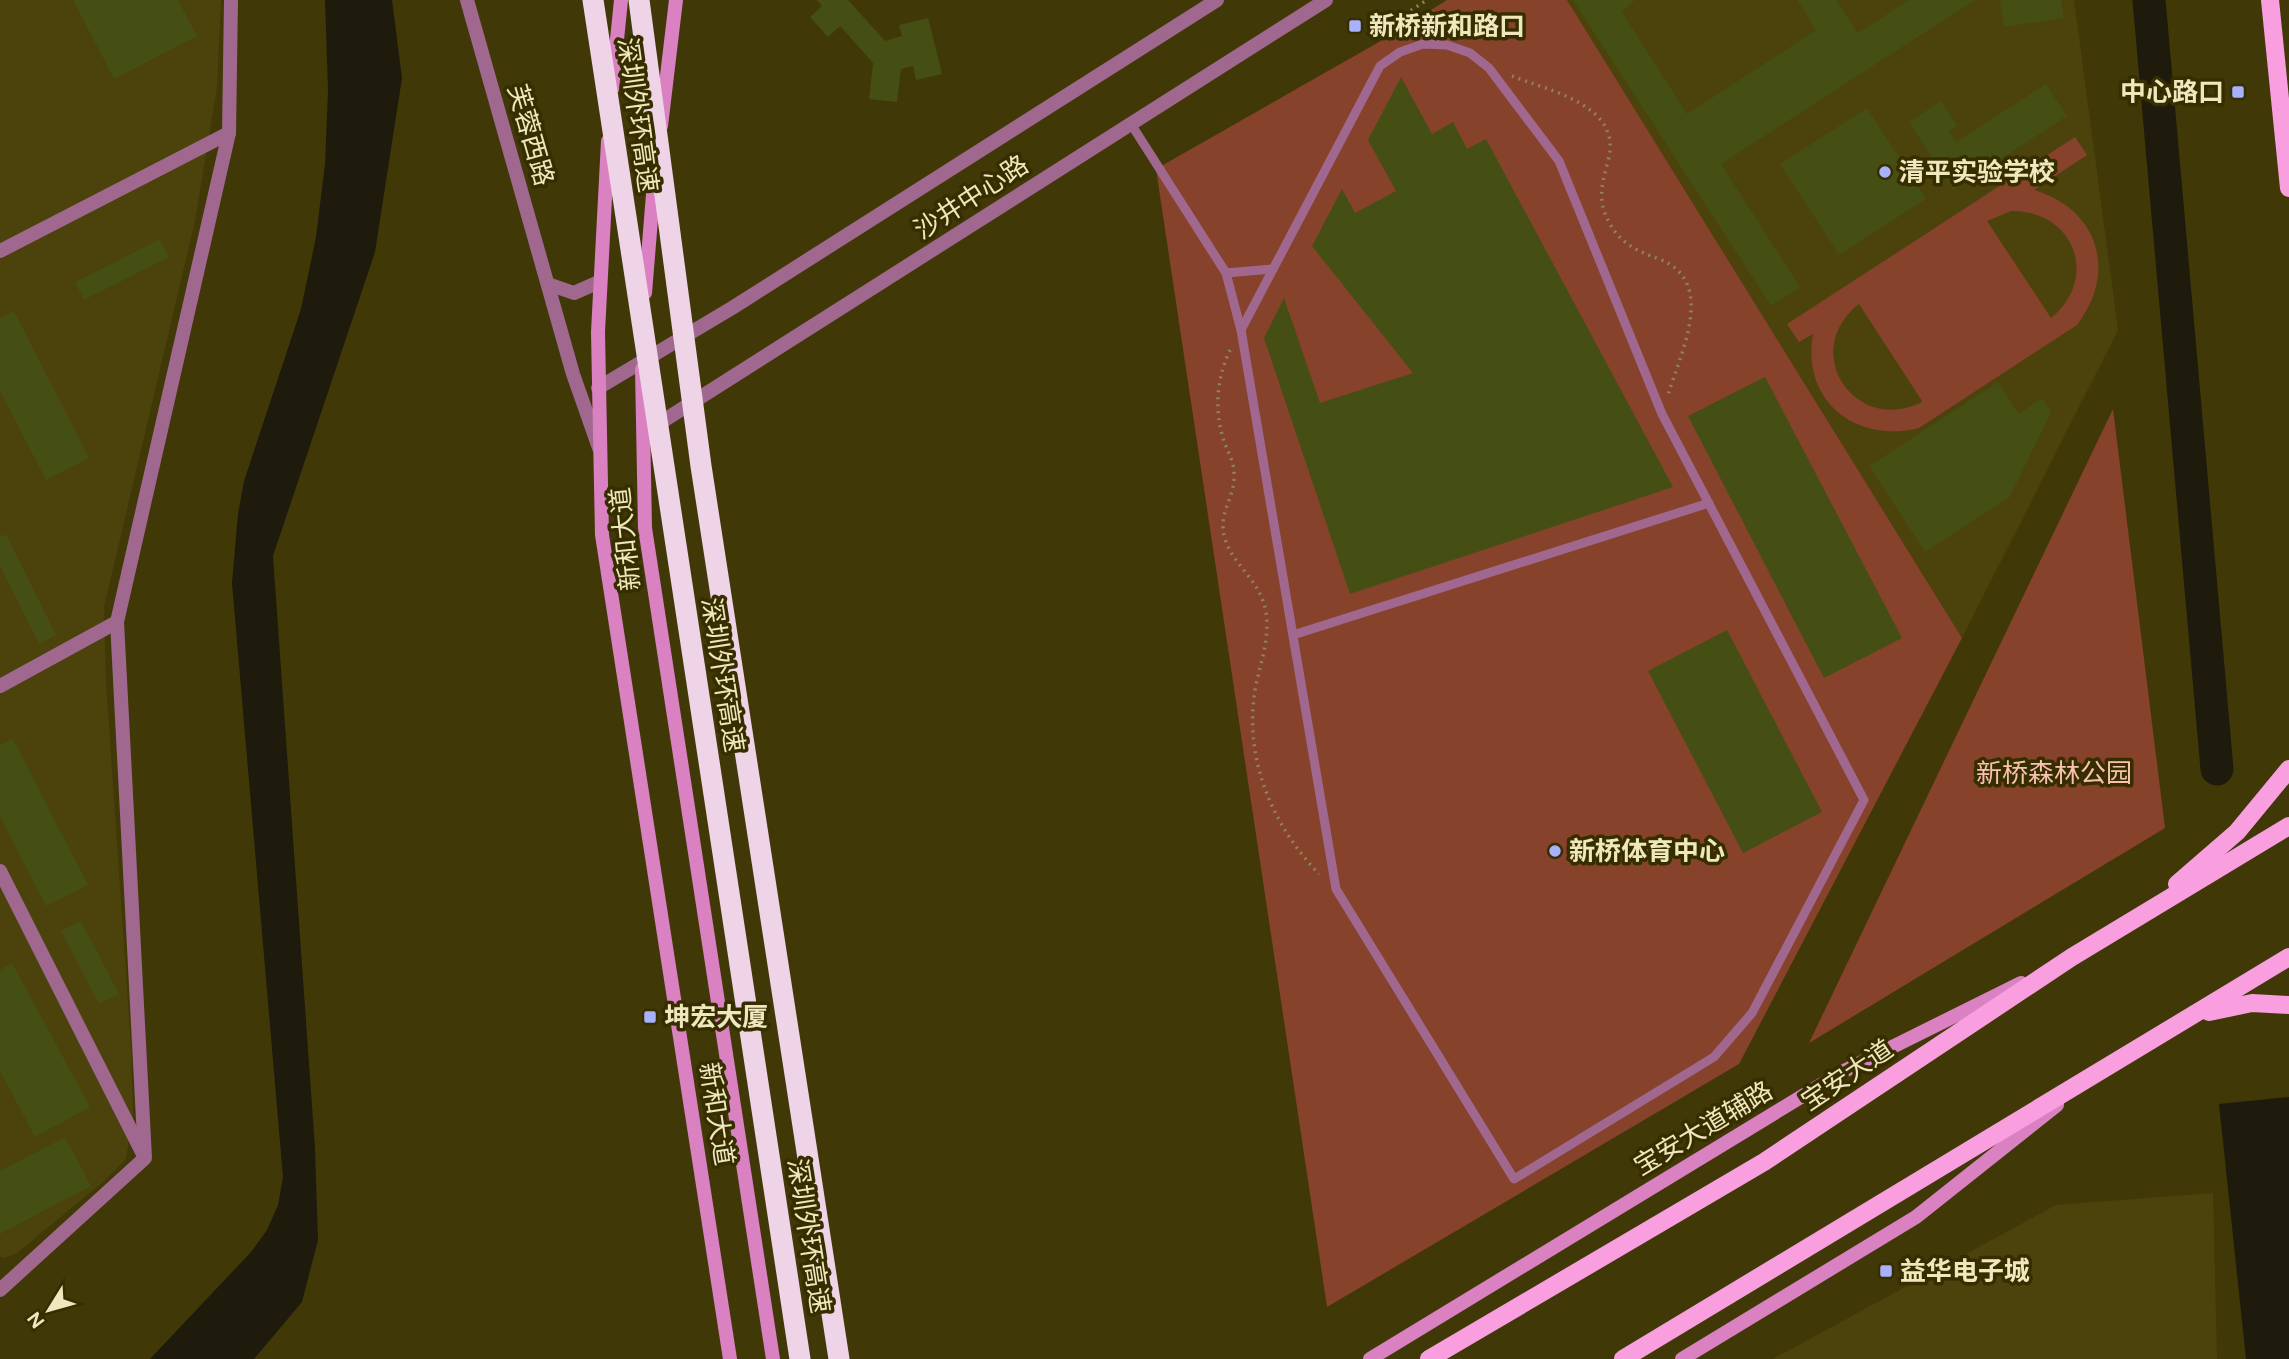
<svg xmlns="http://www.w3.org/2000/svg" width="2289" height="1359" viewBox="0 0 2289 1359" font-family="Figtree,'Noto Sans SC',sans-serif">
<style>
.built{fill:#4c420c}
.green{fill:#87422c;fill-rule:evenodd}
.water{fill:#1e1b0c}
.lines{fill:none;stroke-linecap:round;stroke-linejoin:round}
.river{stroke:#1e1b0c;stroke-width:33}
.building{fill:#454e13}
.path{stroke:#8d8457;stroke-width:3.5;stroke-dasharray:2 5;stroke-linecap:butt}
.service{stroke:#a0688f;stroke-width:9}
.minor{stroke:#a0688f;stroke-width:14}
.tertiary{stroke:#a0688f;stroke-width:14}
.secondary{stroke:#d981c1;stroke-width:14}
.primary{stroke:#f99fdf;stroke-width:18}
.motorway-bridge{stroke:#efd3e6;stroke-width:21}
.poi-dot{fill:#a7b1fc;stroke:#372e00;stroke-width:2.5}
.labels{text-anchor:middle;stroke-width:7;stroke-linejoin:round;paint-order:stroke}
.poi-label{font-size:26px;font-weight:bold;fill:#efe7be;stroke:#372e00;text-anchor:start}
.street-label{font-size:26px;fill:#efe7be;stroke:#372e00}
.park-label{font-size:26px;fill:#f8c2b1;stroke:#372e00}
</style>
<rect width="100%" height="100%" fill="#413808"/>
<g class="built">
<path d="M0,0H221L217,87L195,221L104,607L106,682L131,1047L133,1115L126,1159L103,1182L17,1253L4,1258L0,1257Z"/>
<path d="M1567,0H2074L2118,330L1962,638Z"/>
<path d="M2213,1193L2217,1359H1773L2056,1205Z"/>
</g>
<g class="green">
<path d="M1447,0H1567L1962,638L1739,1064L1327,1307L1156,169L1386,38Z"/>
<path d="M2075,137L2087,155L2034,190C2098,209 2118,271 2077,325L1919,428C1856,444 1801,401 1813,334L1799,342L1787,324ZM2011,211C2074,210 2100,278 2051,318L1987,221ZM1859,304L1922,401V402C1854,436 1799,350 1859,304Z"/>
<path d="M2113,409L2165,828L1809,1043Z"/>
</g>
<g class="water">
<path d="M325,0H392L402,78L375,252L273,556L315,1148L318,1240L302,1302L254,1359H150L251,1252L267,1230L278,1205L283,1177L232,583L238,514L244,481L301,309L316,237L325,164L328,90Z"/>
<path d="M2289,1097V1359H2246L2219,1104Z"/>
</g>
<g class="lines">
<path class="river" d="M2149,0L2217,769"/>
</g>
<g class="building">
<path d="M73,0H178L197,36L114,79Z"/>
<path d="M817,0H848L885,41L902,36L899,25L928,18L942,74L916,80L913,66L901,69L897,102L869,99L873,63L840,26L828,37L810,17L822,6Z"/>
<path d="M1573,0H1635L1622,12L1687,114L1816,30L1797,0H1836L1858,33L1909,0H1975L1721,164L1800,287L1771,306Z"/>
<path d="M2000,0H2061L2064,18L2004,27Z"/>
<path d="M1401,77L1432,134L1453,122L1467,149L1486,139L1673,487L1350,594L1264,338L1284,298L1320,403L1413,373L1312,246L1342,189L1355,213L1396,191L1368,140Z"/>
<path d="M2046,84L2067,116L1953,190L1909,122L1941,101L1957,126L1949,131L1956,142Z"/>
<path d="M1867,108L1926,199L1839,255L1780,164Z"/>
<path d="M160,239L169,257L84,300L75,282Z"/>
<path d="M14,311L89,458L46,480L0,391V318Z"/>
<path d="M1765,377L1902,638L1824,678L1688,416Z"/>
<path d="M1998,382L2019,414L2042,398L2051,412L2010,497L1925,552L1869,466Z"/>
<path d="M6,534L56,635L39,644L0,566V537Z"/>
<path d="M1727,630L1822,812L1743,853L1648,671Z"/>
<path d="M13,739L88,885L46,906L0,816V745Z"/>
<path d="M81,921L119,994L99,1004L61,931Z"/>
<path d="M12,963L90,1107L35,1137L0,1071V970Z"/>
<path d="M65,1137L91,1186L0,1234V1171Z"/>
</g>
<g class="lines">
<g class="path">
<path d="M1399,18L1427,0"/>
<path d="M1512,76C1549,91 1624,105 1608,161C1602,183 1597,201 1609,222C1620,244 1638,251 1659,259C1718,281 1680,354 1668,395"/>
<path d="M1230,350C1217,378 1214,408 1223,438C1226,449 1234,460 1234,473C1236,497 1217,513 1225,539C1234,567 1260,579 1266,612C1270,641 1260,663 1255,690C1244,759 1272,825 1319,874"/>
</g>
<g class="service">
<path d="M1423,44L1447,45L1470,53L1489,68L1559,161L1662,414L1864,800L1752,1013L1714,1057L1514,1179L1336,889L1241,330L1380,66L1400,52Z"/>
<path d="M1131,124L1226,273L1241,330"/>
<path d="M1226,273L1273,269"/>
<path d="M1293,635L1709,503"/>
</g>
<g class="minor">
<path d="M0,686L117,622"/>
<path d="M0,871L143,1154"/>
<path d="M0,1290L145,1158L117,622L229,133L231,0"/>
</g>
<g class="tertiary">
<path d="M467,0L573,374L599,448"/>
<path d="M0,251L229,133"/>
<path d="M548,284L574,293L599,282"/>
<path d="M598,388L732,308L1217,0"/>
<path d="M652,428L1326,0"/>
</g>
<g class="secondary">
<path d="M612,89L621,0"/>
<path d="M661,126L676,0"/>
<path d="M608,141L598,332L602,535L730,1359"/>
<path d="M645,293L655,170"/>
<path d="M642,369L645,528L773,1359"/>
<path d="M1370,1359L1842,1072L2021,983"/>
<path d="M1682,1359L1916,1217L2057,1105"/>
</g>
<g class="primary">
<path d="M2270,0L2289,188"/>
<path d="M2177,884L2237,832L2289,769"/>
<path d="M2209,1012L2252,1003L2289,1005"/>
<path d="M1429,1359L1764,1162L2072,957L2289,826"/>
<path d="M1623,1359L2289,957"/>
</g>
<g class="motorway-bridge">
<path d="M593,0L800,1359"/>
<path d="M639,0L701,466L839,1359"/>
</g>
</g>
<g class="poi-dot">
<rect x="1348" y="19" width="14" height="14" rx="3.5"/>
<rect x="2231" y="85" width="14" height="14" rx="3.5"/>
<circle cx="1885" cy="172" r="7"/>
<circle cx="1555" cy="851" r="7"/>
<rect x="643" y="1010" width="14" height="14" rx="3.5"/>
<rect x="1879" y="1264" width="14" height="14" rx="3.5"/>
</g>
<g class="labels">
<g class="poi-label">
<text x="1369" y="35">新桥新和路口</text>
<text x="2224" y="101" text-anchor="end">中心路口</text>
<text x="1899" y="181">清平实验学校</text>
<text x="1569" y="860">新桥体育中心</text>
<text x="664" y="1026">坤宏大厦</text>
<text x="1900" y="1280">益华电子城</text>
</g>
<g class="street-label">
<text transform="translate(638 115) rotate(82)" y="9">深圳外环高速</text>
<text transform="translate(531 135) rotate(74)" y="9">芙蓉西路</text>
<text transform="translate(971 197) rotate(-33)" y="9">沙井中心路</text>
<text transform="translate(625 539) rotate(-96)" y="9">新和大道</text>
<text transform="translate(723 675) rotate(81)" y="9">深圳外环高速</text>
<text transform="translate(1847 1075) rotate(-34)" y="9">宝安大道</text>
<text transform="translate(717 1114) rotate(81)" y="9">新和大道</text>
<text transform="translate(1703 1128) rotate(-31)" y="9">宝安大道辅路</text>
<text transform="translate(809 1236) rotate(81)" y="9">深圳外环高速</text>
</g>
<g class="park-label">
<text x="2054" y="782">新桥森林公园</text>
</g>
</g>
<g transform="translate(49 1310) rotate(233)" stroke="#372e00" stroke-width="5" paint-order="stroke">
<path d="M0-5L12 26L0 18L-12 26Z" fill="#efe7be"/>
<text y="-10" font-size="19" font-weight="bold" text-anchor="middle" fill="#efe7be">N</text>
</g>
</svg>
